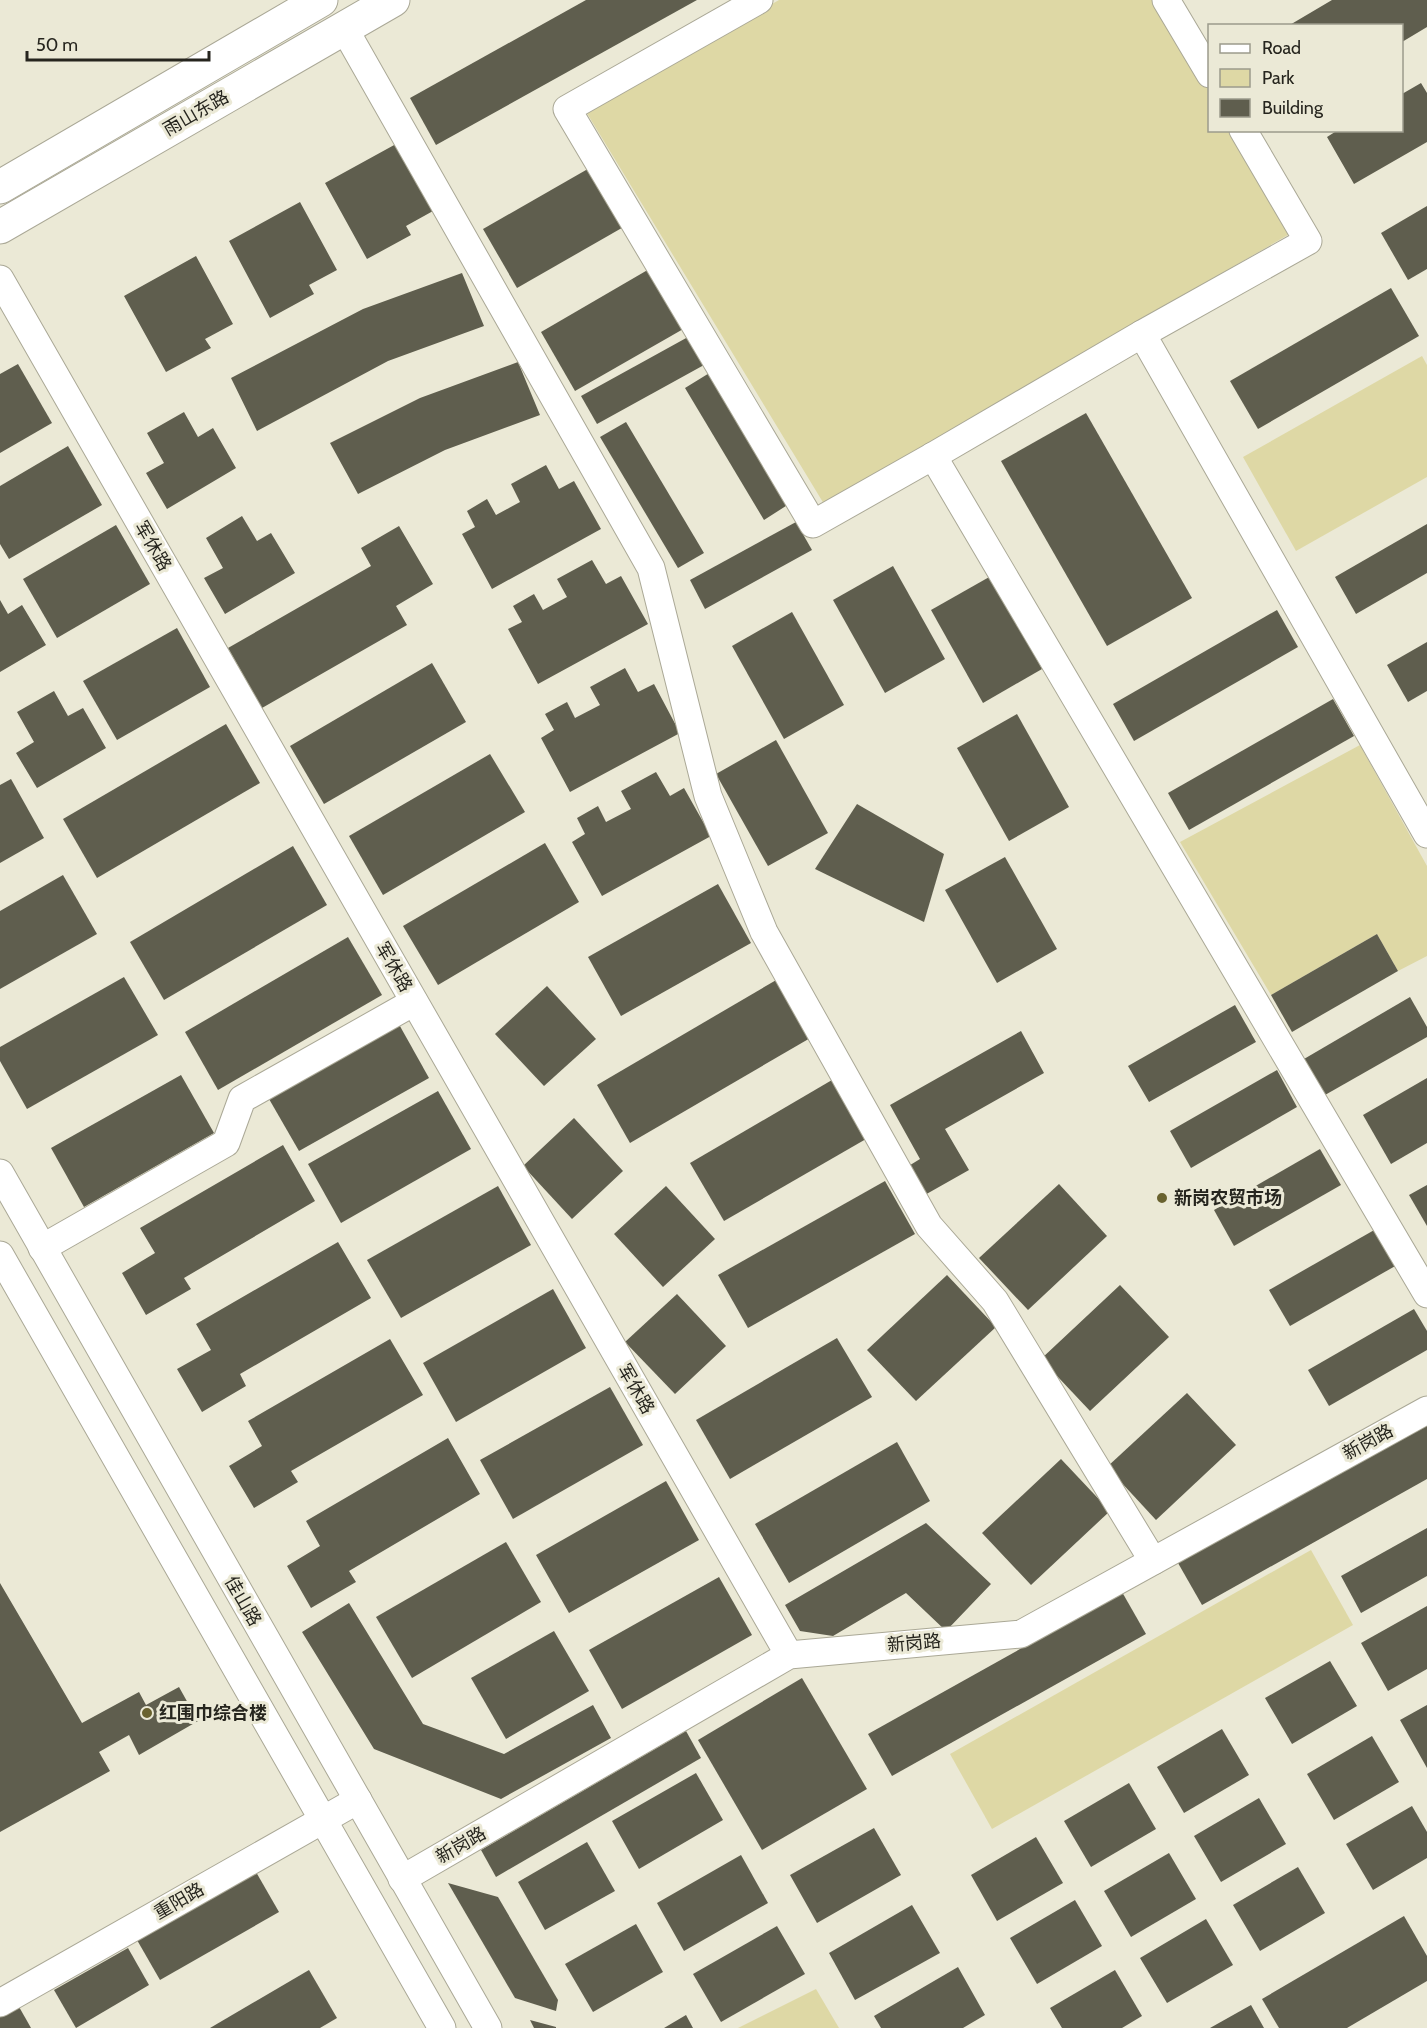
<svg xmlns="http://www.w3.org/2000/svg" width="1427" height="2028" viewBox="0 0 1427 2028" font-family="Cabin,'Noto Sans SC',sans-serif">
<style>
.green{fill:#ded8a5}
.building{fill:#5f5e4e}
.lines{fill:none;stroke-linecap:round;stroke-linejoin:round}
.minor-casing{stroke:#aaa896;stroke-width:29}
.major-casing{stroke:#aaa896;stroke-width:35}
.minor{stroke:#fff;stroke-width:27}
.major{stroke:#fff;stroke-width:33}
.poi-dot{fill:#69622f;stroke:#ebe9d6;stroke-width:2}
.labels{text-anchor:middle;stroke-width:6;stroke-linejoin:round;paint-order:stroke}
.street-label{font-size:18px;fill:#26251e;stroke:#ebe9d6}
.poi-label{font-size:18px;font-weight:bold;fill:#26251e;stroke:#ebe9d6;text-anchor:start}
</style>
<rect width="100%" height="100%" fill="#ebe9d6"/>
<g class="green">
<path d="M779,0H1155L1209,91L1210,130L1233,131L1293,232L824,504L585,110Z"/>
<path d="M1422,356L1427,365V477L1296,551L1243,457Z"/>
<path d="M1360,745L1427,866V956L1398,971L1377,934L1271,995L1180,842Z"/>
<path d="M1311,1550L1353,1625L992,1829L950,1754Z"/>
<path d="M816,1989L839,2028H738Z"/>
</g>
<g class="building">
<path d="M586,0H697L436,145L410,98Z"/>
<path d="M1332,0H1427V27L1402,42V26H1288Z"/>
<path d="M1421,83L1427,93V142L1354,184L1327,137L1338,130H1402V94Z"/>
<path d="M396,144L433,211L406,226L411,235L367,259L325,183Z"/>
<path d="M593,166L627,225L517,288L483,229Z"/>
<path d="M300,202L337,270L309,285L314,294L270,318L229,241Z"/>
<path d="M1427,206V269L1408,280L1381,233Z"/>
<path d="M196,256L233,324L205,339L211,348L166,372L124,296Z"/>
<path d="M651,268L685,328L575,391L541,332Z"/>
<path d="M462,273L484,326L388,361L257,431L231,378L363,309Z"/>
<path d="M1391,288L1419,336L1258,429L1230,381Z"/>
<path d="M688,337L704,365L597,424L581,396Z"/>
<path d="M518,362L540,415L445,450L358,494L330,443L420,398Z"/>
<path d="M18,364L52,423L0,453V374Z"/>
<path d="M711,372L789,504L764,520L685,388Z"/>
<path d="M184,412L198,437L213,428L236,468L167,509L146,473L164,463L147,433Z"/>
<path d="M1086,413L1192,598L1107,646L1001,461Z"/>
<path d="M626,422L704,553L678,568L600,437Z"/>
<path d="M68,446L102,505L9,559L0,544V486Z"/>
<path d="M546,465L559,489L574,481L601,529L492,589L462,534L475,527L467,511L487,499L496,515L520,502L511,484Z"/>
<path d="M242,516L257,541L271,533L295,573L225,614L204,578L223,568L206,538Z"/>
<path d="M796,522L812,550L705,609L690,580Z"/>
<path d="M1427,524V573L1356,614L1335,577Z"/>
<path d="M116,525L150,584L57,638L23,579Z"/>
<path d="M399,526L433,584L396,606L407,625L262,708L228,648L371,566L361,548Z"/>
<path d="M592,560L606,584L621,576L648,624L538,684L508,629L522,622L513,606L534,594L543,610L567,597L557,579Z"/>
<path d="M893,566L945,659L885,693L833,600Z"/>
<path d="M991,576L1042,669L983,703L931,610Z"/>
<path d="M0,600L8,614L22,605L46,645L0,672Z"/>
<path d="M1277,610L1298,647L1134,741L1113,704Z"/>
<path d="M792,612L844,705L784,739L732,646Z"/>
<path d="M177,628L210,687L117,740L83,681Z"/>
<path d="M1427,642V691L1408,702L1387,665Z"/>
<path d="M432,663L466,722L324,804L290,746Z"/>
<path d="M625,668L638,692L654,684L680,733L570,792L541,738L554,730L545,714L567,702L575,718L600,705L590,687Z"/>
<path d="M54,691L68,716L83,708L106,748L37,788L16,753L34,742L17,712Z"/>
<path d="M1333,699L1354,736L1189,830L1168,793Z"/>
<path d="M1017,714L1069,807L1009,841L957,748Z"/>
<path d="M226,724L260,783L97,878L63,819Z"/>
<path d="M776,740L828,833L768,866L716,774Z"/>
<path d="M490,754L525,812L383,895L349,836Z"/>
<path d="M656,772L670,796L684,788L711,836L602,896L572,842L585,834L577,818L598,806L606,822L631,809L621,791Z"/>
<path d="M11,779L44,838L0,863V785Z"/>
<path d="M857,804L944,854L924,922L815,869Z"/>
<path d="M545,843L579,902L438,985L403,926Z"/>
<path d="M293,846L327,905L164,1000L130,942Z"/>
<path d="M1005,857L1057,949L997,983L945,890Z"/>
<path d="M63,875L97,934L0,989V911Z"/>
<path d="M718,884L751,943L621,1016L588,957Z"/>
<path d="M1377,934L1398,971L1292,1032L1271,995Z"/>
<path d="M348,937L382,995L218,1090L185,1032Z"/>
<path d="M124,977L158,1035L27,1109L0,1061V1047Z"/>
<path d="M778,979L812,1037L630,1143L597,1085Z"/>
<path d="M547,986L596,1039L544,1086L495,1034Z"/>
<path d="M1410,997L1427,1027V1037L1325,1095L1304,1059Z"/>
<path d="M1235,1005L1256,1042L1149,1102L1128,1066Z"/>
<path d="M396,1019L429,1078L299,1151L265,1092Z"/>
<path d="M1021,1031L1044,1073L945,1129L969,1170L923,1196L907,1167L920,1159L890,1105Z"/>
<path d="M1277,1070L1297,1107L1191,1168L1170,1131Z"/>
<path d="M181,1075L214,1133L84,1207L51,1148Z"/>
<path d="M1427,1078V1143L1391,1164L1363,1115Z"/>
<path d="M832,1080L866,1139L724,1221L690,1163Z"/>
<path d="M438,1091L471,1149L341,1223L308,1164Z"/>
<path d="M574,1118L623,1171L572,1219L523,1166Z"/>
<path d="M283,1145L315,1201L184,1278L191,1289L146,1315L122,1273L155,1253L140,1228Z"/>
<path d="M1320,1149L1341,1185L1234,1246L1214,1210Z"/>
<path d="M885,1181L915,1234L748,1328L718,1275Z"/>
<path d="M1059,1184L1107,1236L1028,1310L979,1258Z"/>
<path d="M1427,1185V1226L1409,1195Z"/>
<path d="M498,1186L531,1245L401,1318L367,1260Z"/>
<path d="M666,1186L715,1239L663,1287L614,1234Z"/>
<path d="M1376,1229L1397,1265L1290,1326L1269,1290Z"/>
<path d="M338,1242L371,1298L240,1374L246,1386L202,1412L177,1369L211,1350L196,1324Z"/>
<path d="M947,1275L996,1327L916,1401L867,1350Z"/>
<path d="M1120,1285L1169,1337L1090,1411L1041,1359Z"/>
<path d="M553,1289L586,1348L456,1422L423,1363Z"/>
<path d="M677,1294L726,1346L675,1394L625,1342Z"/>
<path d="M1414,1309L1427,1331V1350L1329,1406L1308,1370Z"/>
<path d="M837,1338L872,1397L730,1479L696,1420Z"/>
<path d="M390,1339L423,1395L291,1471L298,1482L254,1508L229,1466L262,1446L248,1421Z"/>
<path d="M610,1387L643,1445L513,1519L480,1460Z"/>
<path d="M1187,1393L1236,1445L1156,1520L1107,1467Z"/>
<path d="M1427,1424V1479L1202,1605L1178,1563Z"/>
<path d="M448,1438L480,1494L349,1571L356,1582L311,1608L287,1566L320,1546L306,1521Z"/>
<path d="M897,1442L930,1501L789,1583L755,1524Z"/>
<path d="M1061,1459L1110,1511L1031,1585L982,1533Z"/>
<path d="M666,1481L699,1540L569,1613L536,1555Z"/>
<path d="M926,1523L991,1584L946,1631L906,1593L833,1636L800,1631L785,1605Z"/>
<path d="M1427,1528V1576L1361,1613L1341,1576Z"/>
<path d="M506,1542L541,1602L412,1678L376,1617Z"/>
<path d="M719,1577L752,1635L622,1709L589,1650Z"/>
<path d="M0,1583L82,1723L139,1692L146,1705L179,1687L198,1721L139,1755L129,1735L99,1752L110,1771L0,1832Z"/>
<path d="M1122,1592L1146,1634L892,1776L868,1734Z"/>
<path d="M349,1603L423,1724L504,1754L593,1705L611,1738L501,1799L374,1749L302,1632Z"/>
<path d="M1427,1606V1669L1388,1691L1361,1643Z"/>
<path d="M554,1631L589,1691L506,1739L471,1678Z"/>
<path d="M1330,1661L1357,1706L1292,1744L1265,1698Z"/>
<path d="M802,1678L867,1789L762,1850L698,1740Z"/>
<path d="M1427,1705V1768L1400,1720Z"/>
<path d="M1222,1729L1249,1775L1184,1813L1157,1767Z"/>
<path d="M686,1731L701,1758L496,1877L481,1850Z"/>
<path d="M1372,1736L1399,1782L1334,1820L1307,1774Z"/>
<path d="M696,1773L723,1820L639,1869L612,1821Z"/>
<path d="M1129,1783L1156,1829L1091,1867L1064,1821Z"/>
<path d="M1259,1798L1286,1844L1221,1882L1194,1836Z"/>
<path d="M1412,1806L1427,1832V1858L1373,1890L1346,1844Z"/>
<path d="M874,1828L901,1875L817,1923L790,1875Z"/>
<path d="M1036,1837L1063,1883L997,1921L971,1875Z"/>
<path d="M587,1842L615,1891L545,1930L518,1882Z"/>
<path d="M1169,1853L1196,1899L1131,1937L1104,1891Z"/>
<path d="M741,1855L768,1903L684,1951L657,1903Z"/>
<path d="M1298,1867L1325,1913L1260,1951L1233,1905Z"/>
<path d="M256,1872L279,1912L160,1980L137,1940Z"/>
<path d="M448,1883L498,1897L558,2000L556,2011L515,1998Z"/>
<path d="M1075,1900L1102,1946L1037,1984L1010,1938Z"/>
<path d="M912,1905L940,1953L855,2000L829,1953Z"/>
<path d="M1404,1916L1427,1956V1981L1347,2028H1279L1262,1999Z"/>
<path d="M1206,1919L1233,1965L1167,2003L1140,1958Z"/>
<path d="M636,1924L663,1972L593,2012L565,1964Z"/>
<path d="M777,1926L805,1974L721,2022L693,1974Z"/>
<path d="M128,1948L149,1985L76,2028L54,1990Z"/>
<path d="M958,1967L985,2015L963,2028H881L874,2016Z"/>
<path d="M309,1970L337,2018L320,2028H210Z"/>
<path d="M1115,1970L1142,2016L1122,2028H1062L1050,2008Z"/>
<path d="M18,2005L31,2028H0V2015Z"/>
<path d="M1251,2005L1264,2028H1210Z"/>
<path d="M686,2015L693,2028H664Z"/>
<path d="M530,2020L556,2027V2028H534Z"/>
</g>
<g class="lines">
<g class="minor-casing">
<g id="minor">
<path d="M759,0L567,109L813,524L933,456L1142,334"/>
<path d="M1166,0L1210,74"/>
<path d="M344,28L651,568L708,796L764,932L929,1226L995,1301L1153,1561"/>
<path d="M1243,130L1308,241L1142,334L1427,834"/>
<path d="M0,279L789,1655"/>
<path d="M933,456L1427,1294"/>
<path d="M0,1173L488,2028"/>
<path d="M42,1248L226,1143L242,1099L414,1002"/>
<path d="M0,1255L442,2028"/>
<path d="M402,1879L789,1655L1021,1634L1427,1410"/>
<path d="M0,2003L358,1800"/>
</g>
</g>
<g class="major-casing">
<g id="major">
<path d="M0,187L321,0"/>
<path d="M0,227L393,0"/>
</g>
</g>
<use href="#minor" class="minor"/>
<use href="#major" class="major"/>
</g>
<g class="poi-dot">
<circle cx="1162" cy="1198" r="6"/>
<circle cx="147" cy="1713" r="6"/>
</g>
<g class="labels">
<g class="street-label">
<text transform="translate(196 113) rotate(-30)" y="6">雨山东路</text>
<text transform="translate(153 546) rotate(60)" y="6">军休路</text>
<text transform="translate(394 967) rotate(60)" y="6">军休路</text>
<text transform="translate(636 1389) rotate(60)" y="6">军休路</text>
<text transform="translate(1368 1442) rotate(-29)" y="6">新岗路</text>
<text transform="translate(243 1601) rotate(60)" y="6">佳山路</text>
<text transform="translate(914 1643) rotate(-5)" y="6">新岗路</text>
<text transform="translate(461 1845) rotate(-30)" y="6">新岗路</text>
<text transform="translate(179 1901) rotate(-30)" y="6">重阳路</text>
</g>
<g class="poi-label">
<text x="1174" y="1204">新岗农贸市场</text>
<text x="159" y="1719">红围巾综合楼</text>
</g>
</g>
<rect x="1208" y="24" width="195" height="108" fill="#ebe9d6" stroke="#9c9b8c" stroke-width="1.5"/>
<rect x="1220" y="44" width="30" height="9" fill="#ffffff" stroke="#9c9b8c" stroke-width="1.5"/>
<text x="1262" y="54" font-size="18" fill="#26251e">Road</text>
<rect x="1220" y="69" width="30" height="18" fill="#ded8a5" stroke="#9c9b8c" stroke-width="1.5"/>
<text x="1262" y="84" font-size="18" fill="#26251e">Park</text>
<rect x="1220" y="99" width="30" height="18" fill="#5f5e4e" stroke="#9c9b8c" stroke-width="1.5"/>
<text x="1262" y="114" font-size="18" fill="#26251e">Building</text>
<path d="M27 51v9h182v-9" fill="none" stroke="#26251e" stroke-width="3"/>
<text x="36" y="51" font-size="18" fill="#26251e" stroke="#ebe9d6" stroke-width="4.5" paint-order="stroke">50 m</text>
</svg>
